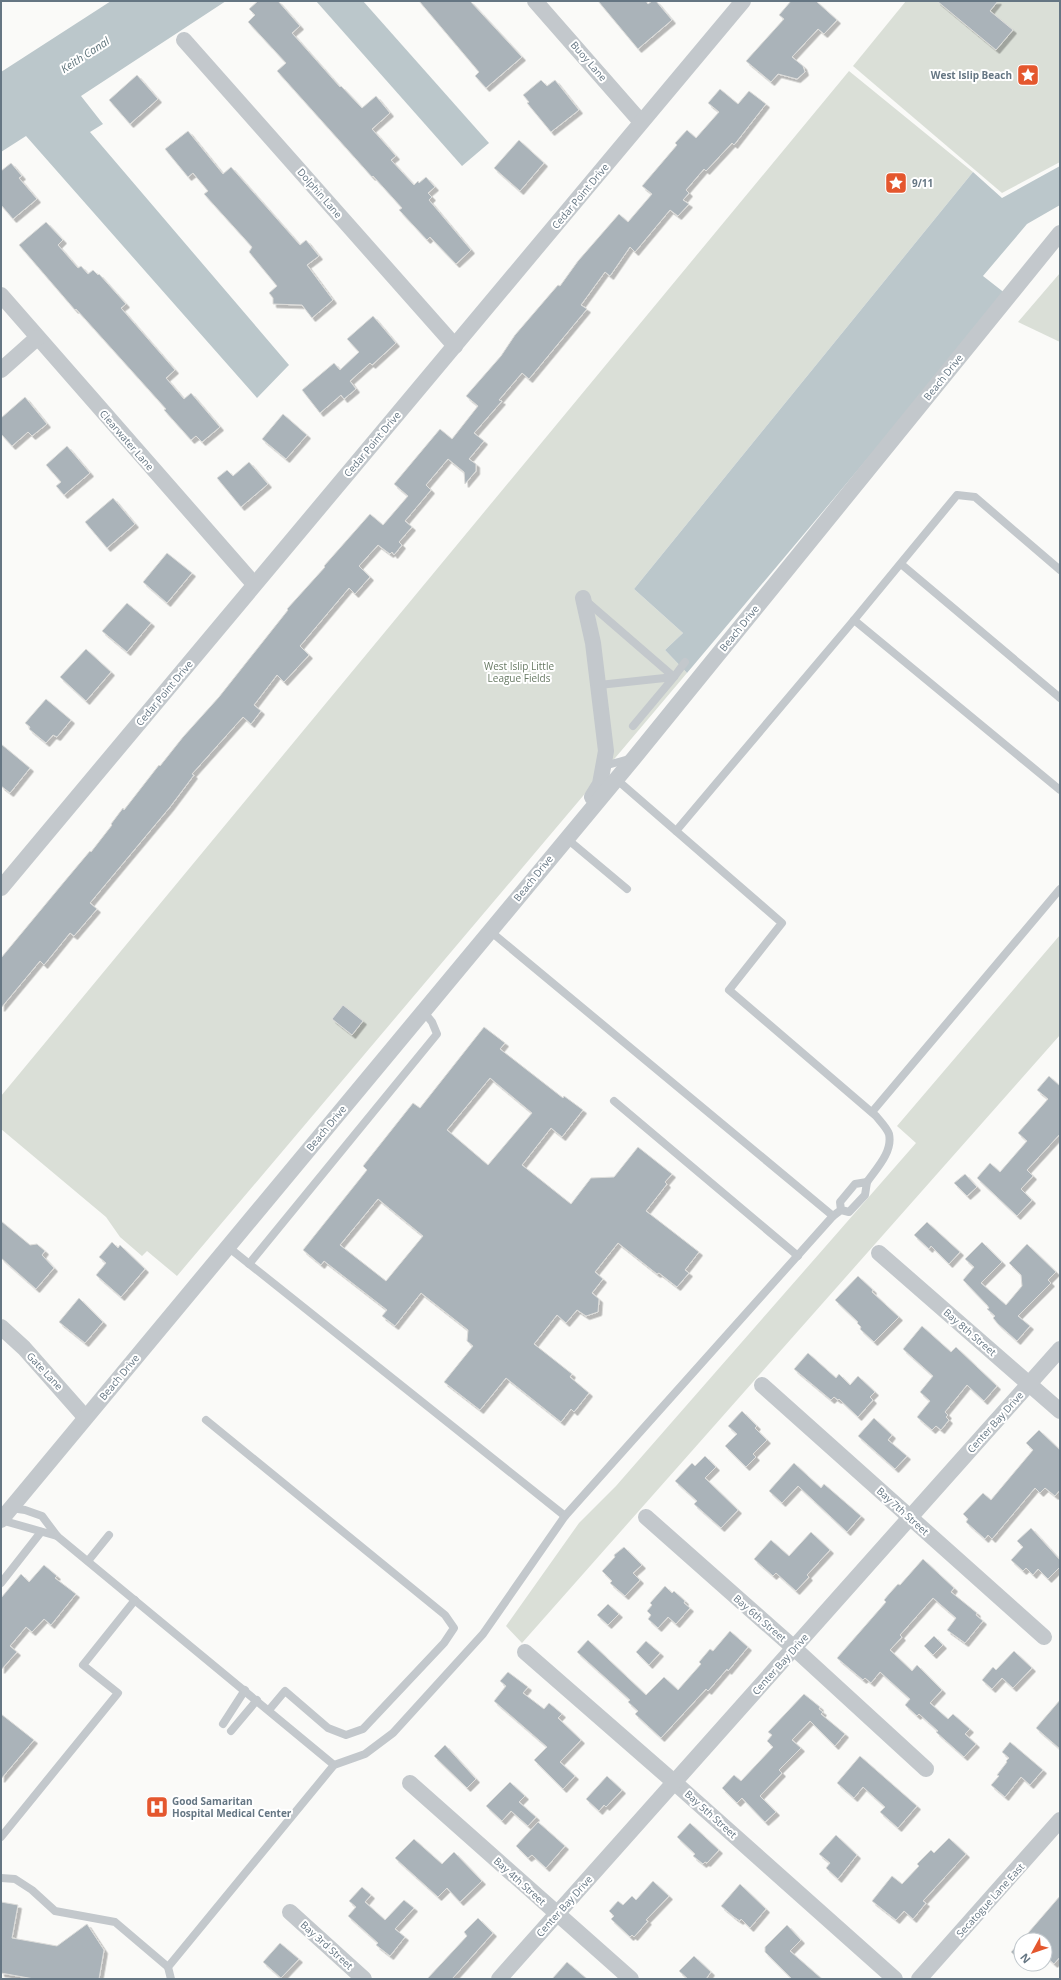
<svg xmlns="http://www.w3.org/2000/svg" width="1061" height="1980" viewBox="0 0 1061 1980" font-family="'Open Sans',sans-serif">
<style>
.green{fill:#dadfd7}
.water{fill:#bbc7cb}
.building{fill:#aab3b9;stroke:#dcdcda;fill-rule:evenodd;filter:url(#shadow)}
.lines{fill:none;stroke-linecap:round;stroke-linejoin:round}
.lane{stroke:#c3c8cc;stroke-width:8}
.street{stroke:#c3c8cc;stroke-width:16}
.labels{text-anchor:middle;stroke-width:4;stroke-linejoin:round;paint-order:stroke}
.street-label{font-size:10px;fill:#657683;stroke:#fff}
.poi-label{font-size:10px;font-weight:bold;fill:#657683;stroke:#fff;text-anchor:start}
.park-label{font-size:10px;fill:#687a64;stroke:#fff}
.water-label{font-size:11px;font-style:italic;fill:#60757c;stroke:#fff}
</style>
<defs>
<filter id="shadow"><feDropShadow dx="3.5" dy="3.5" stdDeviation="0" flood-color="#0004"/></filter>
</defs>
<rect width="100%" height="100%" fill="#fafaf8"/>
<g class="green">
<path d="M906,1H1060V162L1002,193L853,66Z"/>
<path d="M849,71L973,172L634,589L683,633L665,650L687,673L177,1276L147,1251L142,1256L120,1237L106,1217L1,1129V1096Z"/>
<path d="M1060,273V342L1018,322Z"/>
<path d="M1060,935V1035L522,1643L506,1626L579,1523L616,1486L916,1143L897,1126Z"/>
</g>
<g class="water">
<path d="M111,1H226L81,96L103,124L90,132L289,365L257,398L26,136L1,152V72Z"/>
<path d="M316,1H363L489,143L462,166Z"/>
<path d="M1060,166V205L1027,224L983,276L1006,294L687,673L665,650L683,633L634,589L973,172L1002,198Z"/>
</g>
<g class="building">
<path d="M258,1H278L300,26L292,33L340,87L341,86L362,108L376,96L390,113L372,129L396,156L391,160L414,185L418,181L419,183L426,177L435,187L428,193L432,197L429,200L471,250L456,264L430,237L427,240L399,210L402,208L373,176L372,177L277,71L286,63L248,22L255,15L249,9Z"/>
<path d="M419,1H470L522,57L486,88L475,76L479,72Z"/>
<path d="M598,1H646L648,4L652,1H656L672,20L638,49Z"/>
<path d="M791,1H816L837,20L824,34L818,29L792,57L803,66L805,72L797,79L778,74L771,82L746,61L784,19L779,15Z"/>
<path d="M937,1H998L990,11L1013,30L996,50Z"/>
<path d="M137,75L158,99L130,124L109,100Z"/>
<path d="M541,80L547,86L555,80L579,110L551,132L527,103L529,102L523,95Z"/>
<path d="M720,89L738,104L749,91L766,104L734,145L732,143L706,171L704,169L686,190L689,193L683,200L689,204L678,216L670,210L635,252L630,247L610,276L605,272L581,305L587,309L529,379L522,373L499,400L502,401L474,433L484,441L469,459L476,464V471L465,484L464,472L448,459L426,485L431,490L405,521L412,527L399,542L402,545L394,555L392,552L390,554L378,545L359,566L370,577L355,594L349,588L300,646L309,655L284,682L277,675L254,705L261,711L251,724L243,717L192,774L194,775L170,807L90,903L97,909L74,936L70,933L44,965L40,961L1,1008V958L64,882L90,851L91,852L112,825L111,824L123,808L124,810L159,765L160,766L183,737L219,697L288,610L287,609L325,567L324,566L370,514L383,525L408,496L394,484L440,429L452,439L478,406L466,396L501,356L515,335L558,285L560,286L578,261L619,214L628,222L652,194L642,186L677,145L675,143L687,130L696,138L719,112L708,103Z"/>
<path d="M188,131L223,174L231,167L300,245L306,240L319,256L307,265L333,300L312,318L302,305L273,304V298L269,293L277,286L249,252L252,247L204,194L208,191L193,173L188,177L165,149Z"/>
<path d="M519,140L544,163L520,191L494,168Z"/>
<path d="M11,163L22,176L19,178L37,199L13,219L1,205V171Z"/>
<path d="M46,222L63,240L58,245L78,268L81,266L88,274L93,270L98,275L99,274L126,304L121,308L175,370L166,378L184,399L191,393L220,427L202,442L196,436L191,440L164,410L166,409L76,309L75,310L19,245Z"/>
<path d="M373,316L396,343L372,365L370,363L350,381L356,389L344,399L341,395L320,413L302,390L334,363L340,370L359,352L347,339Z"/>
<path d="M25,397L47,424L32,436L28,432L12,446L1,434V418Z"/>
<path d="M283,414L307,435L286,459L262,439Z"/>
<path d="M67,446L90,473L64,495L56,486L61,482L46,465Z"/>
<path d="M249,462L268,484L241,507L217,478L227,470L233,476Z"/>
<path d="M113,498L135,524L107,548L85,522Z"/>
<path d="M167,553L192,573L167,603L143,582Z"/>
<path d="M127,603L151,623L127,652L102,631Z"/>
<path d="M86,649L111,672L86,701L60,677Z"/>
<path d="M46,699L71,720L57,737L53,735L46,743L29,729L30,727L25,723Z"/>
<path d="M1,744L30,768L10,793L1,786Z"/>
<path d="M343,1005L363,1021L352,1035L332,1019Z"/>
<path d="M484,1027L505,1043L500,1049L563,1098L564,1096L583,1110L562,1137L551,1128L522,1165L571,1204L591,1178L614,1177L638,1147L672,1174L665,1182L667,1184L646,1211L699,1252L685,1270L689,1273L677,1287L659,1273L657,1274L618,1243L595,1272L603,1279L592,1293L599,1299L598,1312L586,1316L577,1310L566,1323L557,1315L534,1344L572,1374L570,1377L589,1393L574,1412L571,1409L561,1422L506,1378L480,1410L444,1382L473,1346L467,1341L468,1330L421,1293L395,1326L382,1316L387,1310L324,1261L321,1265L303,1250L367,1170L363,1166L413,1103L420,1108ZM490,1078L532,1113L488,1165L447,1130ZM378,1199L423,1236L386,1281L340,1245Z"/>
<path d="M1049,1076L1060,1086V1134L1027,1170L1033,1176L1021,1189L1032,1200L1017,1216L977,1178L990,1163L1000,1172L1027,1141L1018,1133L1048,1099L1037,1090Z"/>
<path d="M965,1174L977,1187L967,1196L954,1183Z"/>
<path d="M1,1221L30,1245L37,1244L45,1251L42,1255L54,1268L36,1289L1,1258Z"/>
<path d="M927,1222L960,1252L949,1264L931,1246L929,1249L914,1235Z"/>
<path d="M112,1242L118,1248L120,1245L145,1269L121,1297L96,1275L106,1263L99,1257Z"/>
<path d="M982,1242L1002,1262L981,1283L1006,1305L1022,1286L1021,1275L1009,1263L1027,1244L1056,1272L1048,1280L1051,1283L1018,1316L1030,1326L1017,1341L998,1324L993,1318L995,1316L987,1309L989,1308L987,1305L963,1280L974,1267L965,1259Z"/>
<path d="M858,1276L873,1290L872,1292L899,1317L874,1342L860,1329L861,1327L857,1323L858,1322L835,1300Z"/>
<path d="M79,1298L103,1322L85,1343L59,1322Z"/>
<path d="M922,1326L951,1352L956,1347L997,1386L984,1401L967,1385L945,1412L948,1415L946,1417L949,1420L941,1430L936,1426L932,1430L917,1417L930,1401L920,1392L933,1376L903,1349Z"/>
<path d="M808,1353L836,1378L839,1374L850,1385L858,1376L875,1392L870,1397L873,1400L858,1417L839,1399L838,1400L834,1397L831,1400L794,1369Z"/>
<path d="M742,1411L757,1426L755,1428L767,1440L753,1454L756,1457L746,1467L725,1446L737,1434L728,1426Z"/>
<path d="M874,1418L892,1435L888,1440L907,1456L895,1469L858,1436Z"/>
<path d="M1039,1430L1060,1450V1490L1055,1496L1045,1488L1040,1493L1035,1488L992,1539L988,1535L985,1539L966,1522L968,1519L963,1514L983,1493L991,1500L1033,1450L1026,1443Z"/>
<path d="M705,1456L716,1467L705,1478L738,1510L721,1528L694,1504L697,1501L675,1481L692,1463L695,1466Z"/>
<path d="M794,1463L821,1488L824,1484L861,1516L847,1532L798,1486L782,1503L769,1491Z"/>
<path d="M1031,1528L1060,1560V1567L1048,1579L1038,1569L1033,1575L1026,1568L1023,1571L1011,1560L1023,1547L1017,1541Z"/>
<path d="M811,1532L830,1550L807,1575L809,1577L796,1591L776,1573L773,1576L754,1559L771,1540L789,1556Z"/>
<path d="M624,1547L642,1565L633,1573L640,1580L625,1596L610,1583L612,1581L602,1571L615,1557L614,1555Z"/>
<path d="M923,1559L954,1588L951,1592L977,1613L976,1615L983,1621L965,1643L947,1630L956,1618L933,1598L900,1635L902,1637L890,1650L912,1671L917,1665L942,1690L930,1703L948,1719L953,1714L970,1729L965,1734L976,1744L964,1757L936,1732L938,1731L919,1714L917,1716L905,1705L910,1699L880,1672L871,1683L865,1678L863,1680L837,1658L886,1602L884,1600L889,1594L898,1584L900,1585Z"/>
<path d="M44,1565L57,1576L55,1578L76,1594L51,1625L44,1619L32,1632L26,1627L10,1646L17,1652L1,1670V1598L21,1574L29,1582Z"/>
<path d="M665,1586L672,1593L674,1591L685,1601L684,1603L690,1608L676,1624L668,1617L658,1628L648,1619L651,1615L647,1611L652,1605L650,1603Z"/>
<path d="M608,1604L619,1614L608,1625L597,1615Z"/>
<path d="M730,1631L748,1647L728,1671L727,1669L708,1691L706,1689L661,1738L635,1714L638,1711L628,1702L630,1700L577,1652L588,1640L646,1695L664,1677L678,1690L701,1664L699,1662L710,1649L713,1651Z"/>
<path d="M934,1636L943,1645L933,1655L924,1646Z"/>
<path d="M646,1641L660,1653L649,1665L636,1652Z"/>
<path d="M1014,1651L1032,1668L1013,1688L1002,1678L992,1689L982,1680L993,1667L996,1670Z"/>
<path d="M508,1672L528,1687L523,1693L544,1709L549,1703L562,1714L558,1718L581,1740L560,1762L575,1776L563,1789L534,1760L547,1747L494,1701L506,1686L500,1681Z"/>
<path d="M804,1694L820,1707L819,1709L823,1712L821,1714L845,1734L835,1746L810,1721L792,1740L801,1748L779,1770L782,1773L760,1796L776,1812L765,1822L742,1798L737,1803L722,1788L734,1775L741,1781L773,1747L767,1741L772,1735L768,1732Z"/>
<path d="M1060,1700V1749L1036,1728Z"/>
<path d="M1,1714L34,1740L1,1779Z"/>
<path d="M1010,1742L1043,1770L1030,1785L1021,1777L1005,1797L991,1785L999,1776L997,1775L1007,1762L1006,1761L1009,1758L1002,1752Z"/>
<path d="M445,1745L476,1779L467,1788L434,1756Z"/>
<path d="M860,1756L917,1806L898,1828L880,1812L885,1807L863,1787L854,1798L837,1783Z"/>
<path d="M607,1776L622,1790L606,1807L604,1805L599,1811L586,1799Z"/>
<path d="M510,1782L525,1796L519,1802L536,1817L528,1826L511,1811L502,1821L486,1806Z"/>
<path d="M538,1822L565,1846L546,1868L532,1855L528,1858L516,1846Z"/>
<path d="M690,1823L719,1850L707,1863L705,1862L703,1864L693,1856L695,1854L677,1837Z"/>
<path d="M836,1835L857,1855L838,1879L826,1868L830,1863L819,1854Z"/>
<path d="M949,1838L966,1854L923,1901L926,1903L913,1919L904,1911L896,1920L872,1901L892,1876L902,1884L919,1866L917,1864L931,1850L934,1853Z"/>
<path d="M414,1839L442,1864L454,1852L482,1881L460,1902L447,1888L438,1897L395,1858Z"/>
<path d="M653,1881L669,1896L646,1920L648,1921L634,1937L632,1935L630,1937L611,1919L614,1916L609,1911L618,1901L623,1905L632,1896L636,1900Z"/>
<path d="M740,1884L766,1909L750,1928L741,1919L740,1921L734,1917L721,1906Z"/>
<path d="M362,1887L371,1895L365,1902L385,1920L404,1900L414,1908L395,1929L405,1937L390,1956L376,1945L378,1943L348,1916L356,1907L349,1901Z"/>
<path d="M1060,1896V1957L1054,1964L1045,1956V1940H1022Z"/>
<path d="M1,1902L18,1905L12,1938L57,1946L87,1924L104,1950L99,1979H34L1,1973Z"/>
<path d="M478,1918L493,1933L452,1979H427L467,1936L464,1932Z"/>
<path d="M787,1925L801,1940L790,1951L822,1979H792L765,1952V1947Z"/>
<path d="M1021,1941V1961L1011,1952Z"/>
<path d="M280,1943L299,1959L281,1978L263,1962Z"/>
<path d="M694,1956L711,1972L706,1979H688L679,1971Z"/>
<path d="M567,1962L587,1979H552Z"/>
</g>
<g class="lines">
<g class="lane">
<path d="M901,564L1060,698"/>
<path d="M585,600L674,677L633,726"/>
<path d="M854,620L957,495L975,497L1060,570"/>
<path d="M599,685L674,677L685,662"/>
<path d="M604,766L629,759"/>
<path d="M616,779L782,923L729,990L876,1116C880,1121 887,1128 889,1134C893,1152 876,1169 867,1182"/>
<path d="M676,831L854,620L1060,790"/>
<path d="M566,838L627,889"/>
<path d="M614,1101L798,1256"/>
<path d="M872,1112L1060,889"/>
<path d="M833,1216L841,1210L849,1212L865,1195L867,1182L855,1184L840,1202L841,1210"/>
<path d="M228,1247L565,1516"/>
<path d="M249,1264L437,1034L432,1022L423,1011"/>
<path d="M206,1420L445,1615L454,1628L444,1643L363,1729L346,1735L328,1728L285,1691L269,1710"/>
<path d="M11,1508L25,1510L42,1516L57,1536L334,1765"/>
<path d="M1,1520L57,1536"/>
<path d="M88,1561L109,1535"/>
<path d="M1,1583L41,1532"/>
<path d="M223,1724L245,1690"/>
<path d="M231,1731L257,1700"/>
<path d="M1,1837L118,1693L83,1665L135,1600"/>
<path d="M1,1878L15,1879L32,1890L55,1911L115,1922L168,1967"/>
<path d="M171,1979L168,1967L334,1765L365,1754L393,1733L483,1634L565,1516L833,1216L490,931"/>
</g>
<g class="street">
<path d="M535,1L641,122"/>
<path d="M184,40L455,346"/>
<path d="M1,295L254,584"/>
<path d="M1,370L37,338"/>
<path d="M583,598L593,643L606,751L600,784L592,797"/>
<path d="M1,888L743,1"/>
<path d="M879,1253L1060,1411"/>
<path d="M1,1327L24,1348L85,1417"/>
<path d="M762,1385L1044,1637"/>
<path d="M646,1517L794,1648L926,1769"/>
<path d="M1,1520L634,758L1060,233"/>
<path d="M525,1652L674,1782L895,1979"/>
<path d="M410,1783L631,1979"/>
<path d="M290,1912L364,1979"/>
<path d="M499,1979L1060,1349"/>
<path d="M919,1979L1060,1820"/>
</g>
</g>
<defs>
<g id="sight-square" transform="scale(1.15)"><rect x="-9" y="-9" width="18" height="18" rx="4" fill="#e4572e" stroke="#fff"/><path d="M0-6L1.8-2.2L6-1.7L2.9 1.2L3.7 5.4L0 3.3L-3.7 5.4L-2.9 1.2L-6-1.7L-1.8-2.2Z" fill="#fff"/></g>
<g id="hospital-square" transform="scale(1.15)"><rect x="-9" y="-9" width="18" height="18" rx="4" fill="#e4572e" stroke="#fff"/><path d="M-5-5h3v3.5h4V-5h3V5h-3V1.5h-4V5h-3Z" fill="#fff"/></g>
</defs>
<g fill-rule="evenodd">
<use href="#sight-square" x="1028" y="75"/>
<use href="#sight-square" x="896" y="183"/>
<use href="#hospital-square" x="157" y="1807"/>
</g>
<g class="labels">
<g class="street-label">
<text transform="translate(589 61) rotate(49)" y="4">Buoy Lane</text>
<text transform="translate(320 193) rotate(49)" y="4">Dolphin Lane</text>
<text transform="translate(580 196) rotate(-50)" y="4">Cedar Point Drive</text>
<text transform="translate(943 377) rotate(-51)" y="4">Beach Drive</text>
<text transform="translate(127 440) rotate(49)" y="4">Clearwater Lane</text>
<text transform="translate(372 444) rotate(-50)" y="4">Cedar Point Drive</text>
<text transform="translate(739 628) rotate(-51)" y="4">Beach Drive</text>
<text transform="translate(164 693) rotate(-50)" y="4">Cedar Point Drive</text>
<text transform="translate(533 878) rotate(-51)" y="4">Beach Drive</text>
<text transform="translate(326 1128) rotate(-50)" y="4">Beach Drive</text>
<text transform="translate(970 1332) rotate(41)" y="4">Bay 8th Street</text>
<text transform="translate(45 1371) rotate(47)" y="4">Gate Lane</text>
<text transform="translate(119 1377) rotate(-50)" y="4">Beach Drive</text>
<text transform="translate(995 1422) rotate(-48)" y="4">Center Bay Drive</text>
<text transform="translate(903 1511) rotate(42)" y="4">Bay 7th Street</text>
<text transform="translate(760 1618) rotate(41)" y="4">Bay 6th Street</text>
<text transform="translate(780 1664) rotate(-48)" y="4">Center Bay Drive</text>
<text transform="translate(711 1814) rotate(42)" y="4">Bay 5th Street</text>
<text transform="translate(520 1881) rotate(42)" y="4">Bay 4th Street</text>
<text transform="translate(990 1900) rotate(-48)" y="4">Secatogue Lane East</text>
<text transform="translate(564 1906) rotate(-48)" y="4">Center Bay Drive</text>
<text transform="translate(327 1945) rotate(42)" y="4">Bay 3rd Street</text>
</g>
<g class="poi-label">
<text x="1012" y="79" text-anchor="end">West Islip Beach</text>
<text x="912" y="187">9/11</text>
<text x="172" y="1805">Good Samaritan<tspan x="172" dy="12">Hospital Medical Center</tspan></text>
</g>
<g class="park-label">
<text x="519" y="670">West Islip Little<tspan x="519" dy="12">League Fields</tspan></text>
</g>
<g class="water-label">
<text transform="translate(85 55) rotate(-33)" y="4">Keith Canal</text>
</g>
</g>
<rect width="1061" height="1980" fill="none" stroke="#657683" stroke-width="4"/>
<g transform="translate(1033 1952) rotate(230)"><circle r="19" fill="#ffffff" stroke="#c1c8cd"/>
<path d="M0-3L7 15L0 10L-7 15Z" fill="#e4572e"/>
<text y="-6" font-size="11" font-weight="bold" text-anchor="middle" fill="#657683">N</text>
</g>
</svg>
